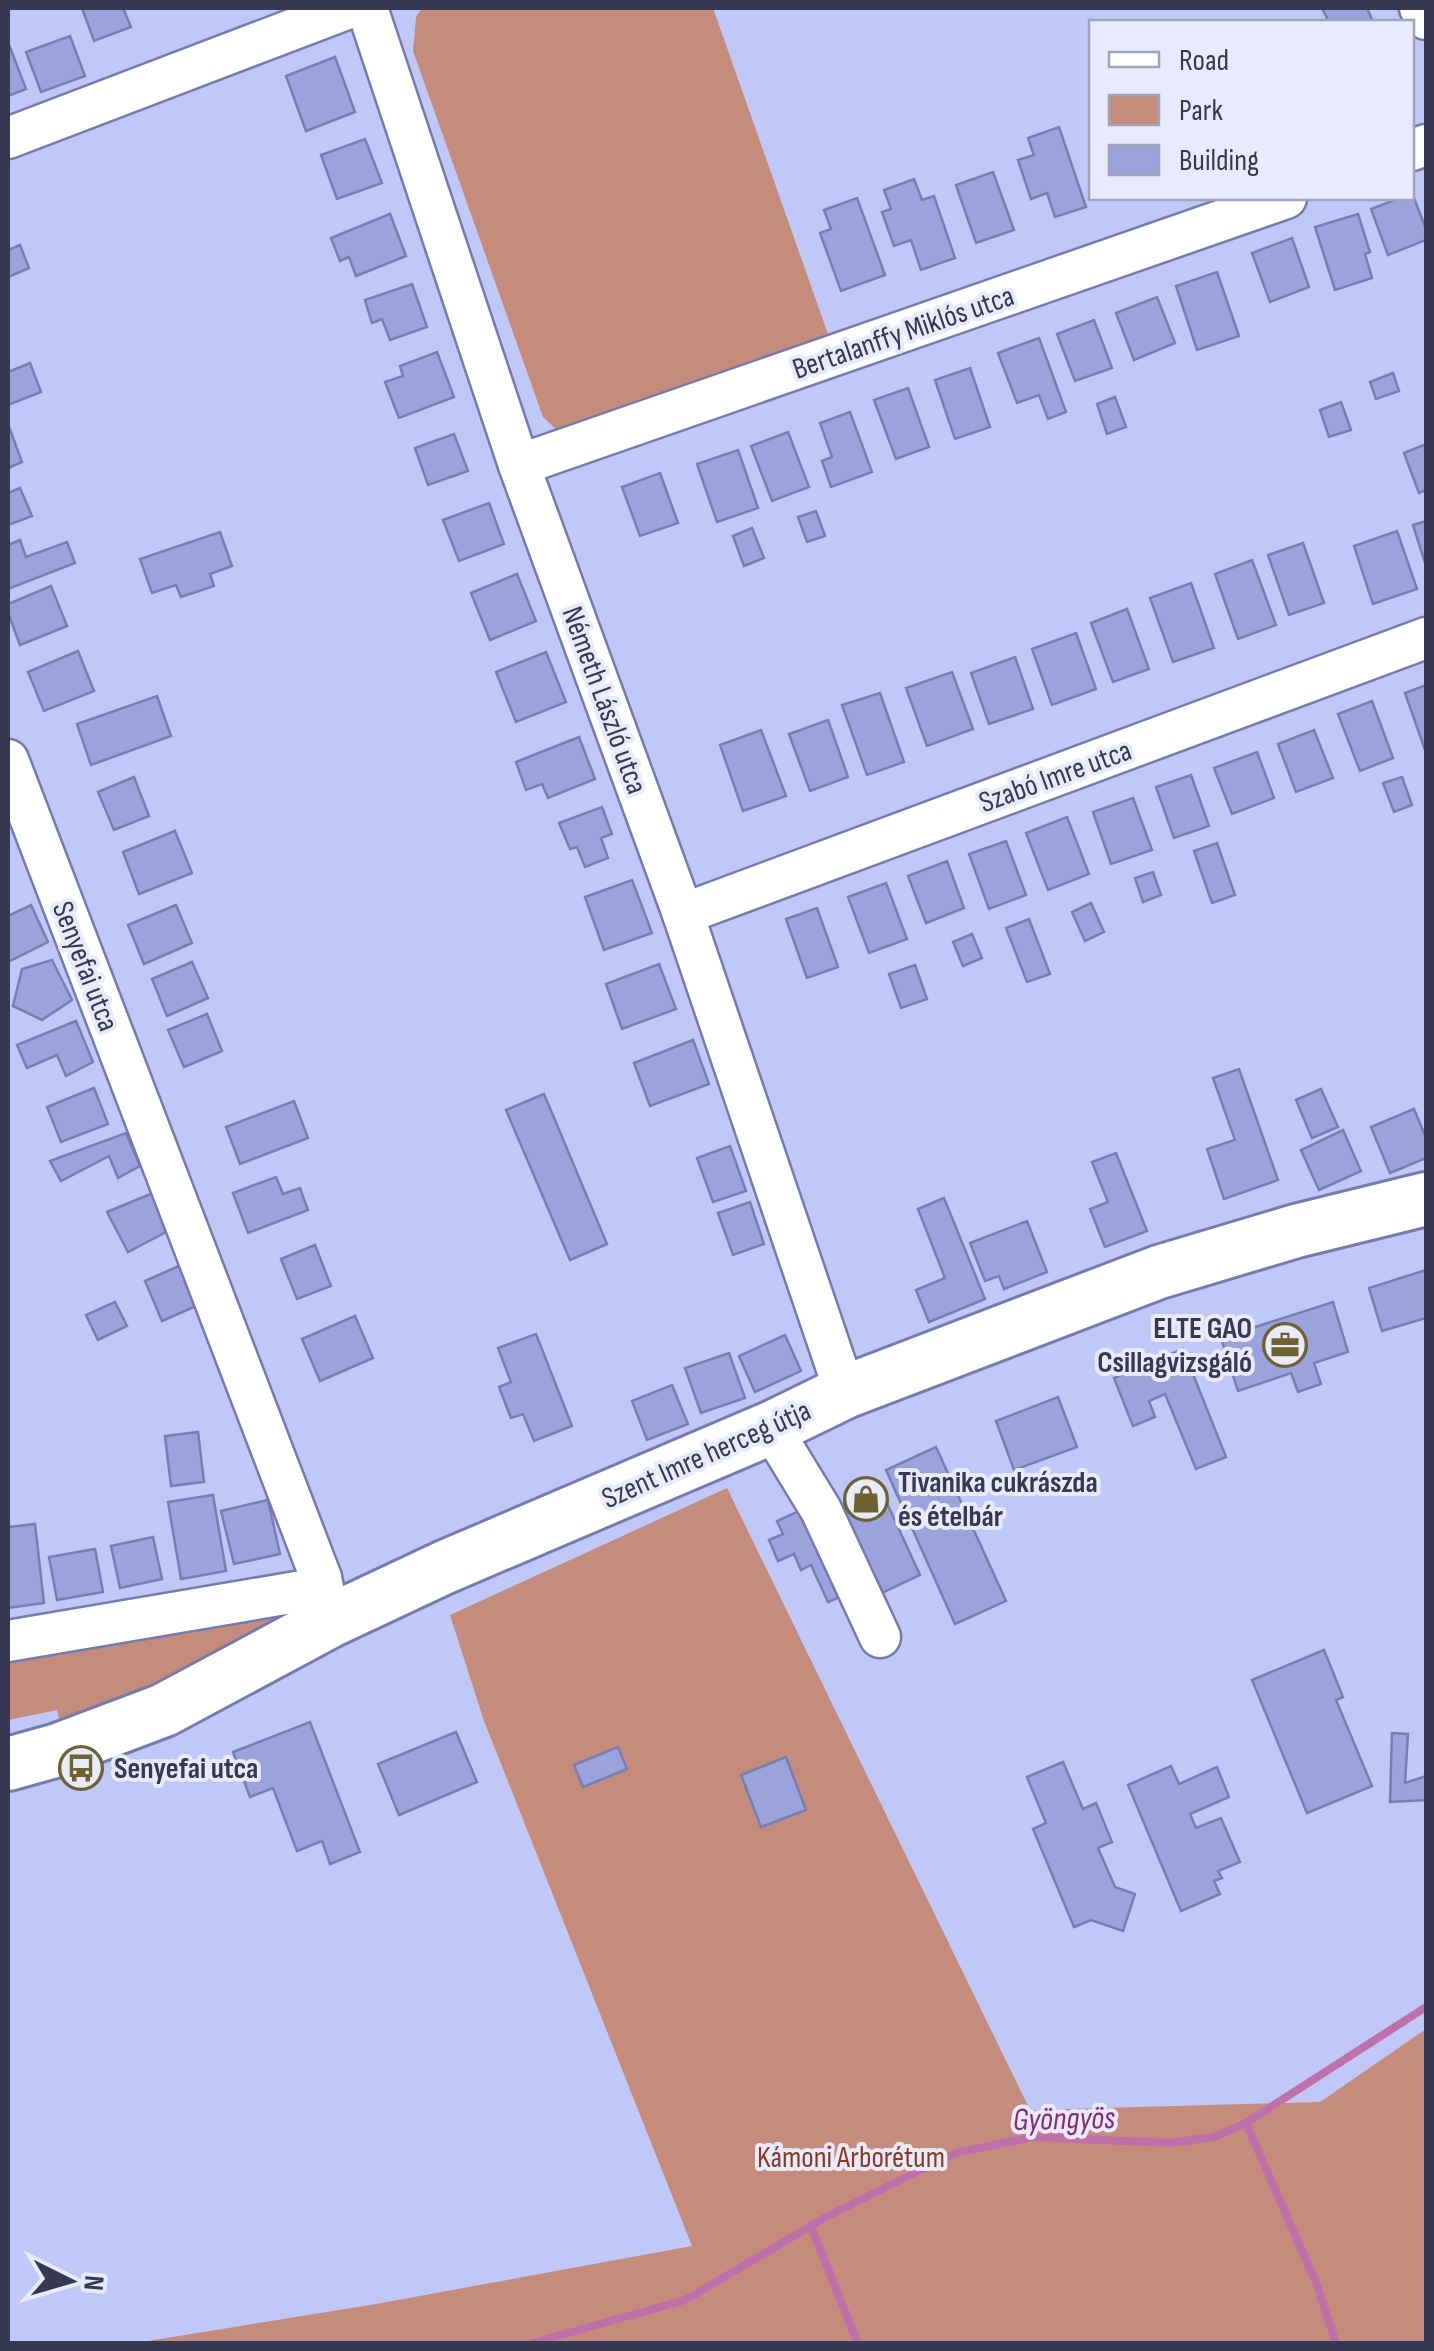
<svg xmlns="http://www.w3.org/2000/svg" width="1434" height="2351" viewBox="0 0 1434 2351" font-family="'Sofia Sans Condensed',sans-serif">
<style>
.green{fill:#c68c7b}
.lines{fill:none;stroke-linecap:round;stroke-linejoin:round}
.stream{stroke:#bf70aa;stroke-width:8}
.building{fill:#9aa3db;stroke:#767eb4;stroke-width:2.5}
.minor-casing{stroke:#737bb1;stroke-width:45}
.major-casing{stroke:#737bb1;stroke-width:58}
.minor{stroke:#fff;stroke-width:40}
.major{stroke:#fff;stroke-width:52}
.labels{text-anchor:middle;stroke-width:8;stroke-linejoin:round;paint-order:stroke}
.street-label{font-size:30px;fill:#363951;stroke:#e7ebfd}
.poi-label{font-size:30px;font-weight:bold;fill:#363951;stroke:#e7ebfd;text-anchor:start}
.park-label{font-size:30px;fill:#8e381d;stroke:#e7ebfd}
.water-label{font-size:32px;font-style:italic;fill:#882a74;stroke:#e7ebfd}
</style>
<rect width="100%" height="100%" fill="#c0c8f7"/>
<g class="green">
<path d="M422,8H713L829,337L573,428L556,429L543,417L413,51L416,17Z"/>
<path d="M727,1488L1030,2110L1320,2102L1426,2029V2343L129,2344L376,2304L692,2246L484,1721L450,1615Z"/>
<path d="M308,1590L322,1616L63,1737L57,1710L8,1720V1647Z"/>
</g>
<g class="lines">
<g class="stream">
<path d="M1246,2123L1317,2285L1336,2344"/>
<path d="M811,2226L858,2344"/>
<path d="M529,2344L685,2300L828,2216L955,2153L1033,2137L1170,2143L1214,2137L1246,2123L1426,2007"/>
</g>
</g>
<g class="building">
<path d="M82,8H123L131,27L94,41Z"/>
<path d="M1322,8H1367L1373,22H1329Z"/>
<path d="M70,36L85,76L41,92L26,52Z"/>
<path d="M8,42L26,89L8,96Z"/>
<path d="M335,57L355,112L306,131L286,76Z"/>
<path d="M1059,127L1086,207L1055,217L1047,193L1031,199L1018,160L1034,155L1028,138Z"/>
<path d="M365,139L382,183L337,199L321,155Z"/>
<path d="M993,172L1014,230L976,243L956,185Z"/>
<path d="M914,179L922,200L934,196L955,258L921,270L911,240L894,246L882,212L891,209L884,190Z"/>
<path d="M1412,193L1426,229V240L1388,255L1371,209L1400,198H1412Z"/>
<path d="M857,198L885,275L841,291L820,233L831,229L824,210Z"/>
<path d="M390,214L406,256L356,276L349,257L340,261L331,238Z"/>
<path d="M1358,214L1370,252L1365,254L1372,278L1335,290L1315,227Z"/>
<path d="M1292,238L1309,287L1270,302L1252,253Z"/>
<path d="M20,245L29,268L8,277V250Z"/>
<path d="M1217,272L1239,336L1197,350L1176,286Z"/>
<path d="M412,284L427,327L390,340L382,319L372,323L365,300Z"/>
<path d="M1157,297L1175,343L1134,360L1116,313Z"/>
<path d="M1094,320L1112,368L1075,381L1057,334Z"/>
<path d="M1039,338L1066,412L1048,419L1039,395L1017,403L998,353Z"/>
<path d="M437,352L454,397L399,418L385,382L403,376L400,366Z"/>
<path d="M30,363L41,392L8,405V372Z"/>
<path d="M970,368L990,427L955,439L935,380Z"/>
<path d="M1393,373L1399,391L1376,399L1370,382Z"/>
<path d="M908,388L929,447L896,459L874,400Z"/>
<path d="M1115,397L1126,427L1107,434L1097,404Z"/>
<path d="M1341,402L1351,430L1329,437L1320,410Z"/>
<path d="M850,412L872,472L831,487L822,461L832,457L820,423Z"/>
<path d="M8,424L22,462L8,468Z"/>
<path d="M788,432L809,487L772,501L751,446Z"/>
<path d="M454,434L468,471L428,485L415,448Z"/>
<path d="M1426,444V490L1419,493L1404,453Z"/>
<path d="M738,450L758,508L717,522L697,464Z"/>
<path d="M660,473L678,523L640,536L622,487Z"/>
<path d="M20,488L32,516L8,525V493Z"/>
<path d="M489,503L504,544L459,561L443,520Z"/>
<path d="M816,511L825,536L807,542L798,517Z"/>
<path d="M1426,521V566L1413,525Z"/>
<path d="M752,528L764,558L744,566L733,536Z"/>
<path d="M1397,531L1417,589L1373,604L1354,546Z"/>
<path d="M220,532L232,566L210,574L214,586L181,597L176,585L152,593L140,559Z"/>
<path d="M20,540L26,557L67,542L75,563L8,589V545Z"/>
<path d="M1303,543L1324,603L1289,615L1268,555Z"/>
<path d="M1252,560L1276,625L1238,639L1215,574Z"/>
<path d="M517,574L536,621L490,640L471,593Z"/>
<path d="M1191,583L1214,648L1173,662L1150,598Z"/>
<path d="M51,586L67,626L20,645L8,613V604Z"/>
<path d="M1127,609L1149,669L1113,682L1091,623Z"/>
<path d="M1076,633L1096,689L1052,705L1032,649Z"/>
<path d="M78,651L94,691L44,711L28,672Z"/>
<path d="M546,652L566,702L516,722L496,672Z"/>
<path d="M1015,657L1033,709L989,724L971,673Z"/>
<path d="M952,672L973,729L927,746L906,688Z"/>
<path d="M1426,685V750H1425L1405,693Z"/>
<path d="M880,693L904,762L867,775L842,705Z"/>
<path d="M157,696L171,736L91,765L77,724Z"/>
<path d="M1372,701L1393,758L1360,771L1338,714Z"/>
<path d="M828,720L848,777L810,791L789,734Z"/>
<path d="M761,730L786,796L743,811L720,745Z"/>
<path d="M1314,730L1333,778L1296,792L1278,744Z"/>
<path d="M579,737L595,779L548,798L542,784L526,790L516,762Z"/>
<path d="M1257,752L1274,798L1232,814L1214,768Z"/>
<path d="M1191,775L1209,826L1174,838L1156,787Z"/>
<path d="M134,777L149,816L114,830L98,792Z"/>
<path d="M1402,777L1412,805L1394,812L1383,783Z"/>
<path d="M1133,798L1152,850L1111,864L1093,812Z"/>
<path d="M602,807L612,834L601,838L608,858L585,867L577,847L570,849L559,823Z"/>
<path d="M1067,817L1089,874L1048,890L1026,833Z"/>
<path d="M175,831L192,873L139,894L123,852Z"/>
<path d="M1006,841L1026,895L989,909L969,854Z"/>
<path d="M1217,843L1235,895L1212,903L1194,851Z"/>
<path d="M947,861L964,908L926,923L908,876Z"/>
<path d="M1153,872L1161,895L1143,902L1135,878Z"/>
<path d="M632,880L652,933L604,950L585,897Z"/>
<path d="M886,883L907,939L869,953L848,897Z"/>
<path d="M1091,903L1104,932L1085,941L1072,912Z"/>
<path d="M31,905L48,942L8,962V916Z"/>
<path d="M176,905L192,943L144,964L128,925Z"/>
<path d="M817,908L838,967L807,978L786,919Z"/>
<path d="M1029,919L1050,974L1027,982L1006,928Z"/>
<path d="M972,934L982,958L963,966L953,942Z"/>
<path d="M52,960L72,1000L42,1020L13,1006L22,969Z"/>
<path d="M192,962L208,998L167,1016L152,979Z"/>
<path d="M659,964L676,1009L622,1029L606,984Z"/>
<path d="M915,965L927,999L901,1008L889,974Z"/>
<path d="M207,1014L222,1051L184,1067L168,1030Z"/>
<path d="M76,1021L93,1062L66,1076L57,1055L27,1068L17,1045Z"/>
<path d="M693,1040L709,1084L650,1106L634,1063Z"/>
<path d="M1239,1069L1278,1180L1224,1199L1207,1149L1235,1140L1213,1078Z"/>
<path d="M94,1088L108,1124L61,1142L47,1107Z"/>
<path d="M1321,1089L1338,1127L1312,1138L1296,1100Z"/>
<path d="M544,1094L607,1244L570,1260L506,1110Z"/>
<path d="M294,1101L308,1138L240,1164L226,1127Z"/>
<path d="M1414,1109L1426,1138V1158L1390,1173L1371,1127Z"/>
<path d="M1343,1130L1361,1171L1319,1190L1301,1150Z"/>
<path d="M126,1133L140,1166L118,1178L109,1156L61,1181L50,1161Z"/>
<path d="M730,1146L746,1191L713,1202L697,1158Z"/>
<path d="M1116,1153L1147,1231L1105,1247L1090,1209L1108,1202L1092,1162Z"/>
<path d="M276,1177L283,1194L300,1188L308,1210L248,1233L233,1193Z"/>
<path d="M153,1193L168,1231L128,1252L107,1212Z"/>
<path d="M944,1198L985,1299L929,1322L916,1290L945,1278L918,1209Z"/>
<path d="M750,1202L764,1244L733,1255L718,1213Z"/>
<path d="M1027,1221L1047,1272L1004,1289L999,1276L985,1281L970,1243Z"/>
<path d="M315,1245L331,1286L297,1299L281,1259Z"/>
<path d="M179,1266L196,1306L162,1321L145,1281Z"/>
<path d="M1426,1270V1318L1382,1331L1369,1288Z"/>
<path d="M115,1302L127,1326L98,1340L86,1315Z"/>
<path d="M1333,1302L1348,1352L1314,1363L1321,1384L1298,1392L1291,1373L1238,1391L1221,1338Z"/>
<path d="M355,1316L373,1358L320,1381L302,1339Z"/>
<path d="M536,1334L572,1426L534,1441L523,1414L511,1418L499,1387L511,1382L498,1348Z"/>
<path d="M785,1335L801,1371L755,1392L739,1356Z"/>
<path d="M1183,1349L1226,1457L1196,1469L1165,1394L1149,1401L1155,1417L1133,1426L1114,1378Z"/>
<path d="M729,1353L745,1398L701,1413L685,1368Z"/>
<path d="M672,1385L688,1424L647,1440L632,1401Z"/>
<path d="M1058,1397L1077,1447L1014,1470L996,1421Z"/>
<path d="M198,1432L204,1482L171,1486L165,1436Z"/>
<path d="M936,1447L1006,1601L955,1624L886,1470Z"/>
<path d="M880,1488L920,1575L867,1600L826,1513Z"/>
<path d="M213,1495L226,1571L181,1579L168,1502Z"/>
<path d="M268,1500L280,1554L234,1564L221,1511Z"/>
<path d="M810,1506L849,1593L828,1602L811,1565L801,1570L794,1554L778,1561L769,1540L783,1534L777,1521Z"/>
<path d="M35,1524L44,1603L8,1608V1527Z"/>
<path d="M153,1537L162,1579L120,1588L111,1546Z"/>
<path d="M95,1549L103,1592L57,1600L49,1557Z"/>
<path d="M1324,1650L1343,1697L1336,1700L1372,1786L1307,1813L1252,1680Z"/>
<path d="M310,1722L360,1852L330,1864L322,1841L297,1851L273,1788L250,1797L233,1752Z"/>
<path d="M456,1732L477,1782L399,1815L378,1764Z"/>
<path d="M1392,1733L1408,1734L1405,1783L1426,1776V1800L1390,1802Z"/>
<path d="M618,1747L627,1769L583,1787L574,1765Z"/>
<path d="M786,1757L806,1810L761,1827L741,1775Z"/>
<path d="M1063,1762L1083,1809L1096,1803L1112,1842L1098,1848L1115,1887L1135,1894L1123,1931L1091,1920L1074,1927L1033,1829L1046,1823L1027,1777Z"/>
<path d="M1171,1766L1179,1784L1217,1767L1229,1797L1190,1814L1196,1828L1221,1818L1240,1862L1218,1871L1222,1878L1214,1881L1220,1894L1181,1911L1128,1785Z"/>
</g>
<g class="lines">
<g class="minor-casing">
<g id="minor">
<path d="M367,8L519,465L683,914L845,1392"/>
<path d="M1420,8L1426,19"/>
<path d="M8,138L349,8"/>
<path d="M1412,150L1426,145"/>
<path d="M519,465L1286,198"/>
<path d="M8,760L321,1578L330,1621"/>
<path d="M683,914L1426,638"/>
<path d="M771,1428L821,1510L880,1637"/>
<path d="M8,1641L308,1590L321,1578"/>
</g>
</g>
<g class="major-casing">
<path id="major" d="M8,1764L58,1750L164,1710L330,1621L445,1567L771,1428L845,1392L1159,1272L1296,1231L1426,1199"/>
</g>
<use href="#minor" class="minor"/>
<use href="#major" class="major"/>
</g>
<defs>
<g id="office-ring" transform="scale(2.25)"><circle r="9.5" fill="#e7ebfd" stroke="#6e6330" stroke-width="1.5"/><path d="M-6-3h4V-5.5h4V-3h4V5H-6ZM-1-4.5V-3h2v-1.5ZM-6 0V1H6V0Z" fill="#6e6330"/></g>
<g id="shop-ring" transform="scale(2.25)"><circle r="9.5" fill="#e7ebfd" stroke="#6e6330" stroke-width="1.5"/><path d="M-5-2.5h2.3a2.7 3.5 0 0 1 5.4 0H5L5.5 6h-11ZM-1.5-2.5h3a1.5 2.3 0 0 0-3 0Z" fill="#6e6330"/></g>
<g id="bus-ring" transform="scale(2.25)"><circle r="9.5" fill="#e7ebfd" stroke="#6e6330" stroke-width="1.5"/><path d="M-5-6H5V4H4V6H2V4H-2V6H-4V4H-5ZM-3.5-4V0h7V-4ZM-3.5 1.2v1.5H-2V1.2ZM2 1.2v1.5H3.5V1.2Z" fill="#6e6330"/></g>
</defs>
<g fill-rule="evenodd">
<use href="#office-ring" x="1285" y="1345"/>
<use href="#shop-ring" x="866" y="1499"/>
<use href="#bus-ring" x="81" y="1768"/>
</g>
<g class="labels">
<g class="street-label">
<text transform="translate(903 332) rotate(-19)" y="10">Bertalanffy Miklós utca</text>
<text transform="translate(605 700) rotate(70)" y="10">Németh László utca</text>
<text transform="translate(1055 776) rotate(-20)" y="10">Szabó Imre utca</text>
<text transform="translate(86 966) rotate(69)" y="10">Senyefai utca</text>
<text transform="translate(706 1454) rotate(-24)" y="10">Szent Imre herceg útja</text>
</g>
<g class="poi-label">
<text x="1252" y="1338" text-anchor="end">ELTE GAO<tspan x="1252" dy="34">Csillagvizsgáló</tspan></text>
<text x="898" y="1492">Tivanika cukrászda<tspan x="898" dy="34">és ételbár</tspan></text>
<text x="114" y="1778">Senyefai utca</text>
</g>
<g class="park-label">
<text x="851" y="2167">Kámoni Arborétum</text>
</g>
<g class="water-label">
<text transform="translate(1064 2118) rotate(-1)" y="11">Gyöngyös</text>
</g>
</g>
<rect width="1434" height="2351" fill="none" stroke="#363951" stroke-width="20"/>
<rect x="1089" y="20" width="325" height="180" fill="#e7ebfd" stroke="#a0a4b8" stroke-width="2.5"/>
<rect x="1109" y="52" width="50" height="15" fill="#ffffff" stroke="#a0a4b8" stroke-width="2.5"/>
<text x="1179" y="70" font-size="30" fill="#363951">Road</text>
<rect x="1109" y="95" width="50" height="30" fill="#c68c7b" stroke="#a0a4b8" stroke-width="2.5"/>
<text x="1179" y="120" font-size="30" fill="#363951">Park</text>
<rect x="1109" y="145" width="50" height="30" fill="#9aa3db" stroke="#a0a4b8" stroke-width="2.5"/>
<text x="1179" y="170" font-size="30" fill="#363951">Building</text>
<g transform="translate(70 2281) rotate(95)" stroke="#e7ebfd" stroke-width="8" paint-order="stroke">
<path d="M0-8L18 38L0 25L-18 38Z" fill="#363951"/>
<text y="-15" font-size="28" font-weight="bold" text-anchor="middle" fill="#363951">N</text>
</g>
</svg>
